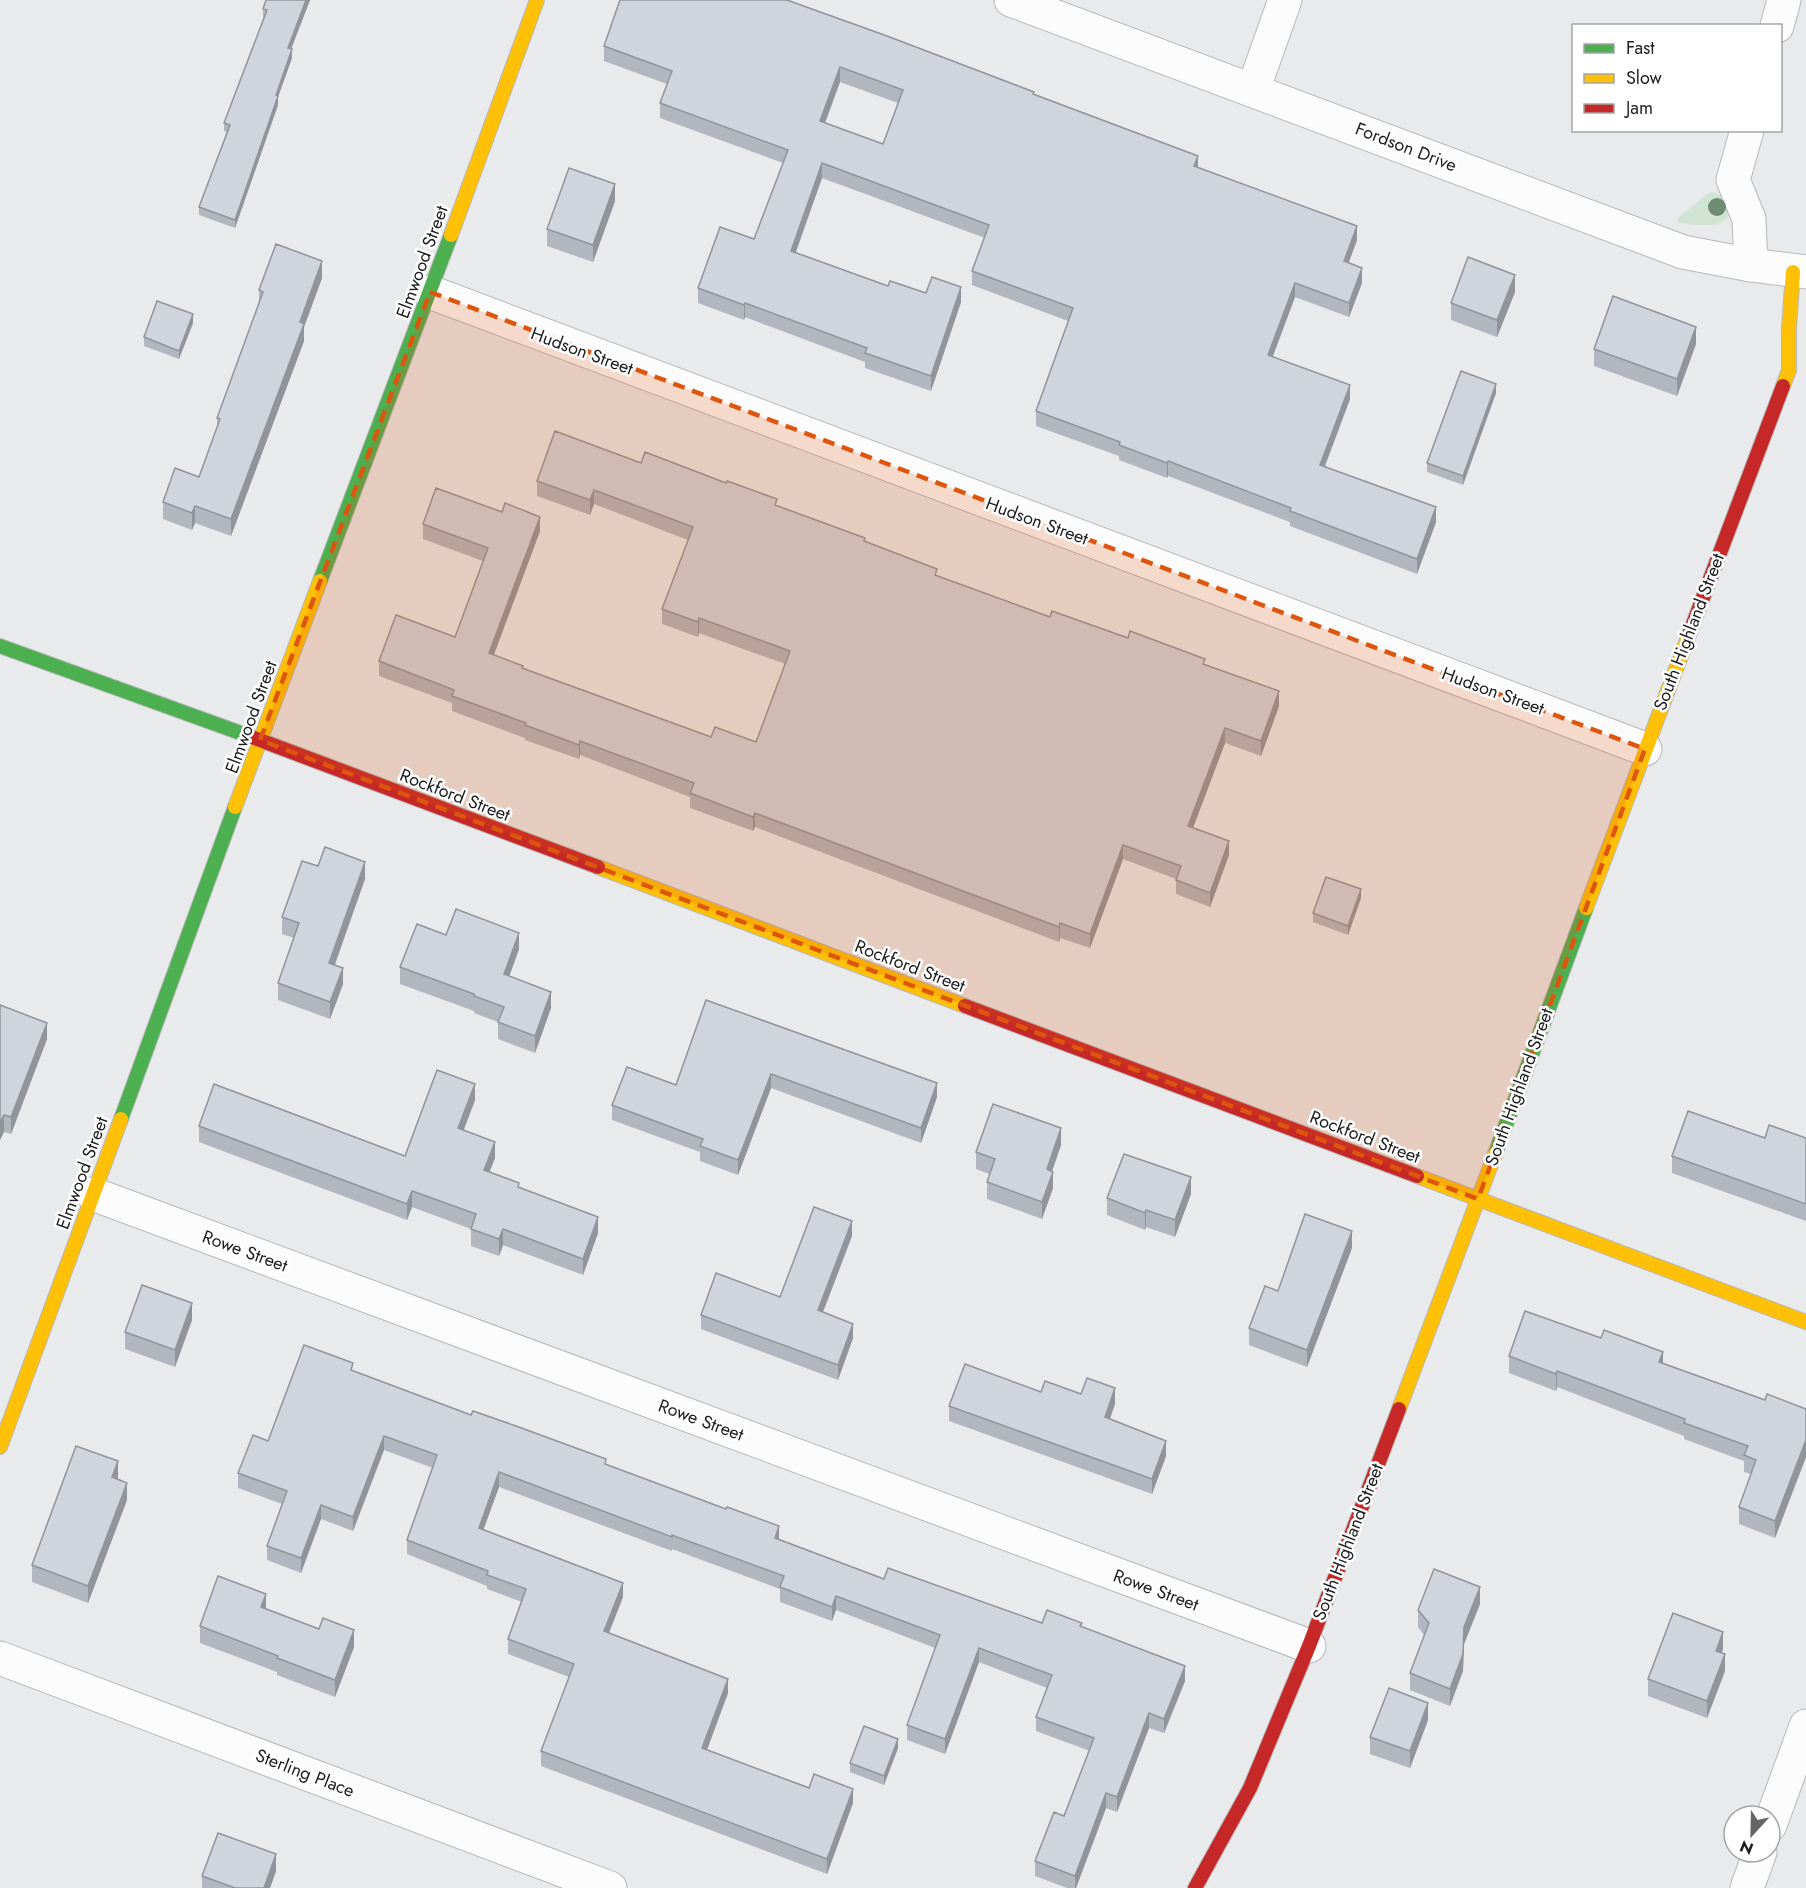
<svg xmlns="http://www.w3.org/2000/svg" width="1806" height="1888" viewBox="0 0 1806 1888" font-family="Jost,sans-serif">
<style>
.green{fill:#d1e4d3}
.lines{fill:none;stroke-linecap:round;stroke-linejoin:round}
.street-casing{stroke:#b7b8b9;stroke-width:35}
.fast-casing{stroke:#b7b8b9;stroke-width:16}
.slow-casing{stroke:#b7b8b9;stroke-width:16}
.jam-casing{stroke:#b7b8b9;stroke-width:16}
.street{stroke:#fcfcfc;stroke-width:33}
.fast{stroke:#4caf50;stroke-width:14}
.slow{stroke:#ffc107;stroke-width:14}
.jam{stroke:#c62828;stroke-width:14}
.tree{fill:#6e8c74}
.wall{fill:#b2b6be;fill-rule:evenodd}
.shaded-wall{fill:#91949b}
.building{fill:#cfd4dd;stroke:#91949b;stroke-width:1.5;fill-rule:evenodd}
.marked{fill:#de560d;fill-opacity:0.2;stroke:#de560d;stroke-width:4.5;stroke-dasharray:12 8;stroke-linejoin:round}
.labels{text-anchor:middle;stroke-width:5;stroke-linejoin:round;paint-order:stroke}
.street-label{font-size:18px;fill:#1c1d1e;stroke:#fff}
</style>
<rect width="100%" height="100%" fill="#e8eaec"/>
<path class="green" d="M1712,192L1723,196C1725,200 1729,206 1729,210C1732,231 1691,225 1679,223L1677,220L1679,217L1707,194Z"/>
<g class="lines">
<g class="street-casing">
<g id="street">
<path d="M1011,0L1683,252L1751,265L1806,272"/>
<path d="M1777,26L1784,0"/>
<path d="M1253,90L1285,0"/>
<path d="M1747,130L1733,180L1749,219L1751,265"/>
<path d="M430,292L1645,749"/>
<path d="M93,1194L1309,1646"/>
<path d="M0,1658L610,1888"/>
<path d="M1770,1825L1806,1726"/>
<path d="M1747,1888L1760,1852"/>
</g>
</g>
<g class="fast-casing">
<g id="fast">
<path d="M320,581L451,235"/>
<path d="M0,646L249,736"/>
<path d="M121,1119L235,807"/>
<path d="M1495,1154L1586,908"/>
</g>
</g>
<g class="slow-casing">
<g id="slow">
<path d="M451,235L537,0"/>
<path d="M1783,386L1789,370V327L1793,272"/>
<path d="M235,807L320,581"/>
<path d="M598,867L965,1006"/>
<path d="M1586,908L1690,632"/>
<path d="M1417,1176L1806,1322"/>
<path d="M1399,1409L1495,1154"/>
<path d="M0,1447L121,1119"/>
</g>
</g>
<g class="jam-casing">
<g id="jam">
<path d="M1690,632L1783,386"/>
<path d="M249,736L598,867"/>
<path d="M965,1006L1417,1176"/>
<path d="M1195,1888L1250,1788L1309,1646L1399,1409"/>
</g>
</g>
<use href="#street" class="street"/>
<use href="#fast" class="fast"/>
<use href="#slow" class="slow"/>
<use href="#jam" class="jam"/>
</g>
<circle class="tree" cx="1717" cy="207" r="9"/>
<g class="wall">
<path d="M310,0L291,49L292,58L278,96V105L235,228L199,215V207L227,132L224,131V123L264,18L263,17V9Z"/>
<path d="M620,0L1034,94L1357,240L1348,263L1362,283L1349,317L1295,297L1273,356L1350,399L1325,466L1436,522L1417,574L1290,526V522L1168,476L1167,478L1119,460V456L1036,426V411L1068,321L972,285V271L985,238L822,178L795,252L888,286L926,293L961,302L931,391L865,368V362L745,317L744,320L698,303V288L754,239L783,163L660,118V103L667,84L604,61V46ZM840,82L898,103L883,144L825,123Z"/>
<path d="M615,201L593,262L547,246V229Z"/>
<path d="M322,278L304,327V341L231,536L195,523L192,530L163,519V502L199,477L217,428V418L259,303V290Z"/>
<path d="M1515,292L1497,337L1451,320V303Z"/>
<path d="M193,323L179,359L144,346V337Z"/>
<path d="M1696,344L1677,396L1594,366V349Z"/>
<path d="M1496,393L1463,485L1427,472V463Z"/>
<path d="M641,463L777,506L865,542L937,576L1050,617L1128,638L1205,665L1279,706L1261,756L1225,743L1193,828L1229,855L1210,907L1176,894V879L1123,859L1090,948L1060,938L1059,942L755,827L753,831L690,808V797L580,755L579,759L525,740V738L452,711V703L379,676V661L455,637L483,561L423,539V524L540,531L493,655L523,668L711,737L756,742L785,664L699,633L698,637L662,624V609L688,540L594,504L590,515L537,496V481Z"/>
<path d="M318,866L365,879L335,965L343,984L330,1019L278,1000V983L294,938L282,934V917Z"/>
<path d="M1361,898L1348,935L1313,922V913Z"/>
<path d="M446,935L519,949L509,976L551,1008L535,1053L498,1039V1022L474,1013V1011L400,984V967Z"/>
<path d="M706,1000L937,1097L921,1143L771,1088L738,1175L700,1161V1152L612,1120V1105L676,1085Z"/>
<path d="M0,1005L47,1039L11,1134L4,1132L0,1140Z"/>
<path d="M475,1100L464,1130L495,1158L489,1172L519,1187L598,1233L583,1275L503,1245L499,1256L471,1246V1229L412,1207L407,1220L199,1142V1126L405,1156Z"/>
<path d="M1765,1138H1806V1221L1672,1173V1156Z"/>
<path d="M1061,1145L1052,1171L1053,1188L1042,1219L987,1199V1182L989,1174L976,1169V1152Z"/>
<path d="M1191,1194L1175,1237L1146,1227L1145,1230L1107,1215V1198Z"/>
<path d="M852,1236L823,1312L853,1338L838,1380L701,1329V1315L780,1297Z"/>
<path d="M1352,1248L1307,1367L1249,1345V1328Z"/>
<path d="M192,1320L175,1367L125,1349V1332Z"/>
<path d="M1509,1356L1663,1363L1765,1400L1806,1409V1457L1775,1538L1739,1524V1507L1751,1474L1744,1472V1461L1684,1439V1436L1557,1387L1556,1391L1509,1373Z"/>
<path d="M353,1371L471,1415L606,1464L779,1539L884,1579L1042,1623L1082,1627L1185,1681L1164,1733L1149,1728L1117,1812L1106,1808L1076,1888H1067L1035,1876V1861L1064,1816L1090,1751L1036,1731V1717L1047,1688L979,1662L945,1754L907,1740V1725L935,1648L836,1610L832,1621L780,1602V1589L672,1549V1551L499,1487L483,1530L623,1597L609,1633L728,1693L707,1750L853,1803L827,1874L541,1766V1751L569,1677L508,1654V1639L522,1602L487,1589V1586L407,1554V1540L433,1468L384,1450L353,1531L321,1519L301,1573L267,1560V1546L282,1504L238,1488V1473L268,1441Z"/>
<path d="M1041,1392L1081,1394L1115,1404L1110,1419L1166,1456L1152,1494L949,1421V1406Z"/>
<path d="M118,1478L117,1479L127,1500L88,1603L32,1582V1565Z"/>
<path d="M1480,1604L1464,1644L1463,1671L1450,1706L1410,1690V1673L1424,1635L1418,1627V1610Z"/>
<path d="M266,1609L354,1647L335,1697L277,1675V1672L200,1643V1626Z"/>
<path d="M1723,1649L1721,1653L1725,1671L1707,1718L1648,1696V1679Z"/>
<path d="M1428,1720L1410,1768L1370,1754V1737Z"/>
<path d="M898,1748L884,1785L850,1772V1763Z"/>
<path d="M276,1871L270,1888H202V1876Z"/>
</g>
<g class="shaded-wall">
<path d="M306,0H310L288,57V48Z"/>
<path d="M292,49V58L276,103V95Z"/>
<path d="M840,67V82L820,136V121Z"/>
<path d="M278,96V105L235,228V220Z"/>
<path d="M1198,156V171L1194,166Z"/>
<path d="M822,163V178L791,266V251Z"/>
<path d="M615,184V201L593,262V245Z"/>
<path d="M1357,226V240L1344,276V261Z"/>
<path d="M322,261V278L304,327V341L231,536V519L300,322Z"/>
<path d="M1362,268V283L1349,317V303Z"/>
<path d="M1515,275V292L1497,337V320Z"/>
<path d="M1295,283V297L1268,369V355Z"/>
<path d="M961,287V302L931,391V376Z"/>
<path d="M745,303V317L744,320V305Z"/>
<path d="M193,314V323L179,359V351Z"/>
<path d="M1696,327V344L1677,396V379Z"/>
<path d="M1496,384V393L1463,485V476Z"/>
<path d="M1350,385V399L1320,479V465Z"/>
<path d="M1168,461V476L1167,478V463Z"/>
<path d="M594,490V504L590,515V500Z"/>
<path d="M195,506V523L192,530V513Z"/>
<path d="M1436,507V522L1417,574V559Z"/>
<path d="M540,517V531L489,668V653Z"/>
<path d="M699,618V633L698,637V622Z"/>
<path d="M1279,691V706L1261,756V741Z"/>
<path d="M1225,728V743L1188,841V826Z"/>
<path d="M580,741V755L579,759V745Z"/>
<path d="M755,813V827L753,831V817Z"/>
<path d="M1229,841V855L1210,907V893Z"/>
<path d="M1123,845V859L1090,948V934Z"/>
<path d="M365,862V879L329,980V963Z"/>
<path d="M1361,889V898L1348,935V926Z"/>
<path d="M1060,923V938L1059,942V927Z"/>
<path d="M519,933V949L504,991V974Z"/>
<path d="M343,968V984L330,1019V1002Z"/>
<path d="M551,992V1008L535,1053V1036Z"/>
<path d="M47,1023V1039L11,1134V1117Z"/>
<path d="M771,1074V1088L738,1175V1160Z"/>
<path d="M937,1083V1097L921,1143V1128Z"/>
<path d="M475,1084V1100L458,1144V1128Z"/>
<path d="M4,1115V1132L0,1140V1123Z"/>
<path d="M1061,1128V1145L1047,1186V1169Z"/>
<path d="M495,1142V1158L484,1186V1170Z"/>
<path d="M1053,1172V1188L1042,1219V1202Z"/>
<path d="M1191,1177V1194L1175,1237V1220Z"/>
<path d="M412,1191V1207L407,1220V1204Z"/>
<path d="M1146,1210V1227L1145,1230V1213Z"/>
<path d="M598,1217V1233L583,1275V1259Z"/>
<path d="M852,1221V1236L818,1325V1310Z"/>
<path d="M503,1229V1245L499,1256V1239Z"/>
<path d="M1352,1231V1248L1307,1367V1350Z"/>
<path d="M192,1303V1320L175,1367V1350Z"/>
<path d="M853,1324V1338L838,1380V1365Z"/>
<path d="M1663,1352V1369L1659,1362Z"/>
<path d="M1557,1371V1387L1556,1391V1374Z"/>
<path d="M1115,1388V1404L1105,1432V1417Z"/>
<path d="M384,1436V1450L353,1531V1517Z"/>
<path d="M1806,1440V1457L1775,1538V1521Z"/>
<path d="M1166,1441V1456L1152,1494V1479Z"/>
<path d="M118,1461V1478L112,1494V1477Z"/>
<path d="M499,1472V1487L479,1542V1528Z"/>
<path d="M127,1483V1500L88,1603V1586Z"/>
<path d="M321,1505V1519L301,1573V1558Z"/>
<path d="M779,1526V1541L775,1538Z"/>
<path d="M623,1583V1597L604,1645V1631Z"/>
<path d="M1480,1587V1604L1464,1644L1463,1671L1450,1706V1689L1464,1627Z"/>
<path d="M266,1594V1611L261,1607Z"/>
<path d="M836,1596V1610L832,1621V1607Z"/>
<path d="M354,1630V1647L335,1697V1680Z"/>
<path d="M1723,1632V1649L1716,1668V1651Z"/>
<path d="M979,1648V1662L945,1754V1739Z"/>
<path d="M1725,1654V1671L1707,1718V1701Z"/>
<path d="M1185,1666V1681L1164,1733V1719Z"/>
<path d="M728,1679V1693L702,1763V1748Z"/>
<path d="M1428,1703V1720L1410,1768V1751Z"/>
<path d="M1149,1713V1728L1117,1812V1797Z"/>
<path d="M898,1739V1748L884,1785V1776Z"/>
<path d="M853,1789V1803L827,1874V1859Z"/>
<path d="M1106,1793V1808L1076,1888H1075V1876Z"/>
<path d="M276,1854V1871L270,1888H264Z"/>
</g>
<g class="building">
<path d="M266,0H306L288,48L292,49L276,95L278,96L235,220L199,207L230,125L224,123L267,10L263,9Z"/>
<path d="M620,0H787L887,36L1034,92L1033,94L1198,156L1194,166L1357,226L1344,261L1362,268L1349,303L1295,283L1268,355L1350,385L1320,465L1436,507L1417,559L1290,511L1291,508L1168,461L1167,463L1119,445L1120,442L1036,411L1073,308L972,271L989,225L822,163L791,251L888,286L890,281L926,293L932,277L961,287L931,376L865,353L867,348L745,303L744,305L698,288L720,227L754,239L788,150L660,103L672,71L604,46ZM840,67L903,90L883,144L820,121Z"/>
<path d="M569,168L615,184L593,245L547,229Z"/>
<path d="M276,244L322,261L300,322L304,324L231,519L195,506L192,513L163,502L175,468L199,477L220,419L217,418L263,292L259,290Z"/>
<path d="M1468,257L1515,275L1497,320L1451,303Z"/>
<path d="M1613,296L1696,327L1677,379L1594,349Z"/>
<path d="M157,301L193,314L179,351L144,337Z"/>
<path d="M1461,371L1496,384L1463,476L1427,463Z"/>
<path d="M555,431L641,463L645,452L726,483L727,481L777,499L775,505L865,538L864,541L937,569L935,575L1050,617L1052,611L1128,638L1130,631L1205,659L1203,664L1279,691L1261,741L1225,728L1188,826L1229,841L1210,893L1176,880L1181,866L1123,845L1090,934L1060,923L1059,927L755,813L753,817L690,793L694,783L580,741L579,745L525,725L526,723L452,696L454,690L379,661L396,615L455,637L488,548L423,524L436,488L502,512L505,503L540,517L489,653L523,666L522,668L711,737L715,727L756,742L790,651L699,618L698,622L662,609L693,527L594,490L590,500L537,481Z"/>
<path d="M325,847L365,862L329,963L343,968L330,1002L278,983L299,923L282,917L302,861L318,866Z"/>
<path d="M1326,877L1361,889L1348,926L1313,913Z"/>
<path d="M456,909L519,933L504,974L551,992L535,1036L498,1022L504,1007L474,996V994L400,967L417,924L446,935Z"/>
<path d="M706,1000L937,1083L921,1128L771,1074L738,1160L700,1146L703,1139L612,1105L627,1067L676,1085Z"/>
<path d="M0,1005L47,1023L11,1117L4,1115L0,1123Z"/>
<path d="M437,1070L475,1084L458,1128L495,1142L484,1170L519,1183L518,1187L598,1217L583,1259L503,1229L499,1239L471,1229L476,1214L412,1191L407,1204L199,1126L214,1084L405,1156Z"/>
<path d="M993,1104L1061,1128L1047,1169L1053,1172L1042,1202L987,1182L995,1159L976,1152Z"/>
<path d="M1688,1111L1765,1138L1769,1125L1806,1138V1204L1672,1156Z"/>
<path d="M1124,1154L1191,1177L1175,1220L1146,1210L1145,1213L1107,1198Z"/>
<path d="M814,1207L852,1221L818,1310L853,1324L838,1365L701,1315L716,1273L780,1297Z"/>
<path d="M1305,1214L1352,1231L1307,1350L1249,1328L1265,1286L1278,1291Z"/>
<path d="M142,1285L192,1303L175,1350L125,1332Z"/>
<path d="M1525,1311L1601,1338L1604,1330L1663,1352L1659,1362L1765,1400L1767,1394L1806,1409V1440L1775,1521L1739,1507L1756,1460L1744,1455L1748,1446L1684,1423L1685,1419L1557,1371L1556,1374L1509,1356Z"/>
<path d="M304,1345L353,1363L351,1370L471,1415L473,1411L516,1426L606,1459L605,1464L726,1509L727,1507L779,1526L775,1538L884,1579L888,1568L1042,1623L1047,1610L1082,1623L1080,1626L1185,1666L1164,1719L1149,1713L1117,1797L1106,1793L1075,1876L1035,1861L1054,1812L1064,1816L1094,1738L1036,1717L1052,1675L979,1648L945,1739L907,1725L940,1635L836,1596L832,1607L780,1587L784,1576L672,1535V1537L499,1472L479,1528L623,1583L604,1631L728,1679L702,1748L809,1788L814,1774L853,1789L827,1859L541,1751L574,1664L508,1639L526,1589L487,1575L488,1571L407,1540L437,1455L384,1436L353,1517L321,1505L301,1558L267,1546L287,1491L238,1473L253,1435L268,1441Z"/>
<path d="M965,1364L1041,1392L1045,1381L1081,1394L1087,1378L1115,1388L1105,1417L1166,1441L1152,1479L949,1406Z"/>
<path d="M76,1446L118,1461L112,1477L127,1483L88,1586L32,1565Z"/>
<path d="M1434,1569L1480,1587L1464,1627L1463,1654L1450,1689L1410,1673L1429,1623L1418,1610Z"/>
<path d="M218,1576L266,1594L261,1607L319,1629L323,1618L354,1630L335,1680L277,1658L278,1656L200,1626Z"/>
<path d="M1673,1613L1723,1632L1716,1651L1725,1654L1707,1701L1648,1679Z"/>
<path d="M1389,1688L1428,1703L1410,1751L1370,1737Z"/>
<path d="M864,1726L898,1739L884,1776L850,1763Z"/>
<path d="M218,1833L276,1854L264,1888H235L202,1876Z"/>
</g>
<path class="marked" d="M430,292L1645,749L1478,1199L260,740Z"/>
<g class="labels">
<g class="street-label">
<text transform="translate(1406 147) rotate(21)" y="6">Fordson Drive</text>
<text transform="translate(422 262) rotate(-70)" y="6">Elmwood Street</text>
<text transform="translate(582 351) rotate(20)" y="6">Hudson Street</text>
<text transform="translate(1037 521) rotate(20)" y="6">Hudson Street</text>
<text transform="translate(1689 632) rotate(-69)" y="6">South Highland Street</text>
<text transform="translate(1493 691) rotate(20)" y="6">Hudson Street</text>
<text transform="translate(251 717) rotate(-70)" y="6">Elmwood Street</text>
<text transform="translate(455 795) rotate(21)" y="6">Rockford Street</text>
<text transform="translate(910 966) rotate(21)" y="6">Rockford Street</text>
<text transform="translate(1519 1087) rotate(-70)" y="6">South Highland Street</text>
<text transform="translate(1365 1137) rotate(21)" y="6">Rockford Street</text>
<text transform="translate(82 1173) rotate(-70)" y="6">Elmwood Street</text>
<text transform="translate(245 1251) rotate(20)" y="6">Rowe Street</text>
<text transform="translate(701 1420) rotate(20)" y="6">Rowe Street</text>
<text transform="translate(1348 1542) rotate(-69)" y="6">South Highland Street</text>
<text transform="translate(1156 1590) rotate(20)" y="6">Rowe Street</text>
<text transform="translate(305 1773) rotate(21)" y="6">Sterling Place</text>
</g>
</g>
<rect x="1572" y="24" width="210" height="108" fill="#ffffff" stroke="#a4a5a5" stroke-width="1.5"/>
<rect x="1584" y="44" width="30" height="9" fill="#4caf50" stroke="#a4a5a5" stroke-width="1.5"/>
<text x="1626" y="54" font-size="18" fill="#1c1d1e">Fast</text>
<rect x="1584" y="74" width="30" height="9" fill="#ffc107" stroke="#a4a5a5" stroke-width="1.5"/>
<text x="1626" y="84" font-size="18" fill="#1c1d1e">Slow</text>
<rect x="1584" y="104" width="30" height="9" fill="#c62828" stroke="#a4a5a5" stroke-width="1.5"/>
<text x="1626" y="114" font-size="18" fill="#1c1d1e">Jam</text>
<g transform="translate(1752 1834) rotate(202)"><circle r="28" fill="#ffffff" stroke="#a4a5a5" stroke-width="1.5"/>
<path d="M0-4.5L10 22L0 15L-10 22Z" fill="#636566"/>
<text y="-9" font-size="16" font-weight="bold" text-anchor="middle" fill="#1c1d1e">N</text>
</g>
</svg>
